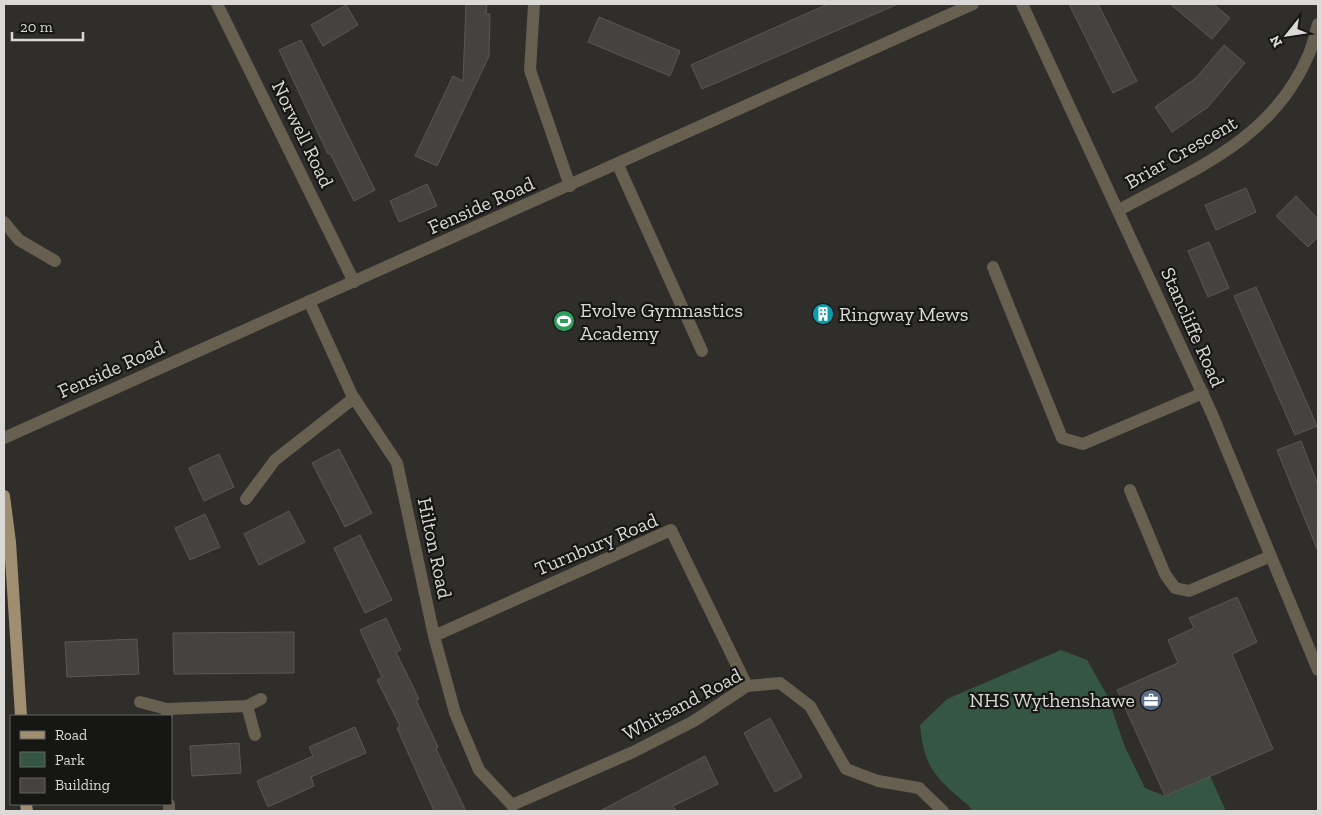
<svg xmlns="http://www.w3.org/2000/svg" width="1322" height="815" viewBox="0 0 1322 815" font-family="'Zilla Slab',serif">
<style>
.green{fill:#355643}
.building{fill:#464241;stroke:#5b5755}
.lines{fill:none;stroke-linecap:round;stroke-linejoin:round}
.lane{stroke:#675f4f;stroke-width:12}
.street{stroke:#675f4f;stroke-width:12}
.primary{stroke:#9f8e6f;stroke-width:12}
.labels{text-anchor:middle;stroke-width:4.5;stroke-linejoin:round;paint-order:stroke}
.street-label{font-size:20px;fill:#dad9d7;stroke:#161615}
.poi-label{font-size:20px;fill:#dad9d7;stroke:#161615;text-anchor:start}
</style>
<rect width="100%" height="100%" fill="#2f2e2b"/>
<path class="green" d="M1061,650L1087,660L1107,695L1125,747L1145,788L1165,796L1210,776L1226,811H972L969,806C937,779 924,769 920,725L947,699Z"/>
<g class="building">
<path d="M466,4H487L486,14H490L489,56L437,166L415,156L453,76L463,81Z"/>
<path d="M828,4H898L702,89L691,65Z"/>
<path d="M1069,4H1098L1137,81L1113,93Z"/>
<path d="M1170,4H1213L1230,18L1212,39Z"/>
<path d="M346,5L358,25L323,46L311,25Z"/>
<path d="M599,17L680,51L670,76L588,42Z"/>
<path d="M301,40L375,190L354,201L330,153L328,154L279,50Z"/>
<path d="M1224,45L1245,63L1208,107L1172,132L1155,107L1196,78Z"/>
<path d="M427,184L437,206L399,222L390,201Z"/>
<path d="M1246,188L1256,212L1216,230L1205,205Z"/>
<path d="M1296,196L1318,219V237L1308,247L1276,216Z"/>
<path d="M1209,242L1229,288L1208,297L1188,251Z"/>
<path d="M1256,287L1317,426L1295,435L1234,296Z"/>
<path d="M1301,441L1318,485L1317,549L1277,450Z"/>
<path d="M339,449L372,513L345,527L312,463Z"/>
<path d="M219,454L234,487L204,501L189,468Z"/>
<path d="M289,511L305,542L259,565L244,534Z"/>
<path d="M205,514L220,547L190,560L175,528Z"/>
<path d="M360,535L392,600L365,613L334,548Z"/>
<path d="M1237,597L1257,642L1232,654L1273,749L1165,796L1117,690L1178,663L1168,640L1194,628L1189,618Z"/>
<path d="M386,618L401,650L396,652L419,699L416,700L438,747L436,749L466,811H434L397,728L400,726L377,680L382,677L360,630Z"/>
<path d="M294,632V673L174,674L173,633Z"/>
<path d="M137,639L139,674L67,677L65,642Z"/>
<path d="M770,718L802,777L775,792L744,733Z"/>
<path d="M355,727L366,753L311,777L314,786L268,807L257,781L313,756L309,747Z"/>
<path d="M239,743L241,773L192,776L190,746Z"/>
<path d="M705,756L718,784L673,806L676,811H600Z"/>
</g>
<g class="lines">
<g class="lane">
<path d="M618,165L702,351"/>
<path d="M993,267L1062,438L1083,444L1203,393"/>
<path d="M1130,490L1165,574L1175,588L1189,591L1271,556"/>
<path d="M246,499L275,460L354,398"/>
</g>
<g class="street">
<path d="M217,4L354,282"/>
<path d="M534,4L530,70L570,186"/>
<path d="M1022,4L1212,414L1318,670"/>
<path d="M1119,210C1194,169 1272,140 1308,56C1313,46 1315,34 1318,24"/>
<path d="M4,222L19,240L55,261"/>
<path d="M309,301L352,395L397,463L434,636L455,713L479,770L512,805"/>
<path d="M4,438L973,4"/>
<path d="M434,636L671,530L747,686"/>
<path d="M140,702L167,709"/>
<path d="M247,706L261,699"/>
<path d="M167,716V709L247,706L255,735"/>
<path d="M169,804V811"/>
<path d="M512,805L633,752L694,721L747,686L780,683L810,706L846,769L878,781L919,788L943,811"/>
</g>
<g class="primary">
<path d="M4,496L10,542L21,716"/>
<path d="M26,804L27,811"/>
</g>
</g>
<defs>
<g id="building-disc" transform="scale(1.125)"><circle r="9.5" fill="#0f9aa8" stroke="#161615"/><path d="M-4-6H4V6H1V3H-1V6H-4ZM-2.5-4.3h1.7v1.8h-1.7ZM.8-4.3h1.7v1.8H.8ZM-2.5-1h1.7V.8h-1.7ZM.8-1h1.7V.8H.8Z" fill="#fff"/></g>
<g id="stadium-disc" transform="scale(1.125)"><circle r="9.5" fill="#2e9e5b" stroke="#161615"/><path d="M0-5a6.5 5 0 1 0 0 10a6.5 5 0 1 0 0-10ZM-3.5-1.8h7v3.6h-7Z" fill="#fff"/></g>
<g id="office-disc" transform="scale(1.125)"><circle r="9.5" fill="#5c6f8a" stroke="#161615"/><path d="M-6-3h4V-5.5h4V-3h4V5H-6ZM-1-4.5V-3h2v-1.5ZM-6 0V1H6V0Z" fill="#fff"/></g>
</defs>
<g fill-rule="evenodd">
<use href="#building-disc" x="823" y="314"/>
<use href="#stadium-disc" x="564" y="321"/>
<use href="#office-disc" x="1151" y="700"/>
</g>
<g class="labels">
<g class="street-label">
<text transform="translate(303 134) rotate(64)" y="7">Norwell Road</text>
<text transform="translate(1181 152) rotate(-30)" y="7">Briar Crescent</text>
<text transform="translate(481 205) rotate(-24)" y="7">Fenside Road</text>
<text transform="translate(1193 327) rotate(66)" y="7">Stancliffe Road</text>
<text transform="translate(111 369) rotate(-24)" y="7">Fenside Road</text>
<text transform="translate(596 544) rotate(-23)" y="7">Turnbury Road</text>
<text transform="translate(435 548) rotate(78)" y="7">Hilton Road</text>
<text transform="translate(682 704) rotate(-28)" y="7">Whitsand Road</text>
</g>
<g class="poi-label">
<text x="580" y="317">Evolve Gymnastics<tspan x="580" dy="23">Academy</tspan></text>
<text x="839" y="321">Ringway Mews</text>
<text x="1135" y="707" text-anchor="end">NHS Wythenshawe</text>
</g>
</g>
<rect width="1322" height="815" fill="none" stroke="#dad9d7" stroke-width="10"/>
<rect x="10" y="715" width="162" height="90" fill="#161615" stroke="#646463"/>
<rect x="20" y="731" width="25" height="8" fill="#9f8e6f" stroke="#646463"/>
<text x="55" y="740" font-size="15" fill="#dad9d7">Road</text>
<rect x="20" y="752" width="25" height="15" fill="#355643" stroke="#646463"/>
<text x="55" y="765" font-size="15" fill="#dad9d7">Park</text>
<rect x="20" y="778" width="25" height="15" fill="#464241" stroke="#646463"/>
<text x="55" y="790" font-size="15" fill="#dad9d7">Building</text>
<g transform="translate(1287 35) rotate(240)" stroke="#161615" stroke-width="4" paint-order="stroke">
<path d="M0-4L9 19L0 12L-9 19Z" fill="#dad9d7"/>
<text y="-8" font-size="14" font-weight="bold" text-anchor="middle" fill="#dad9d7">N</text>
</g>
<path d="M12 32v8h71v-8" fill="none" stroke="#dad9d7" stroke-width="2.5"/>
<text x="20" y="32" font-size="15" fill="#dad9d7" stroke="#161615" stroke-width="4" paint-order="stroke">20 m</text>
</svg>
